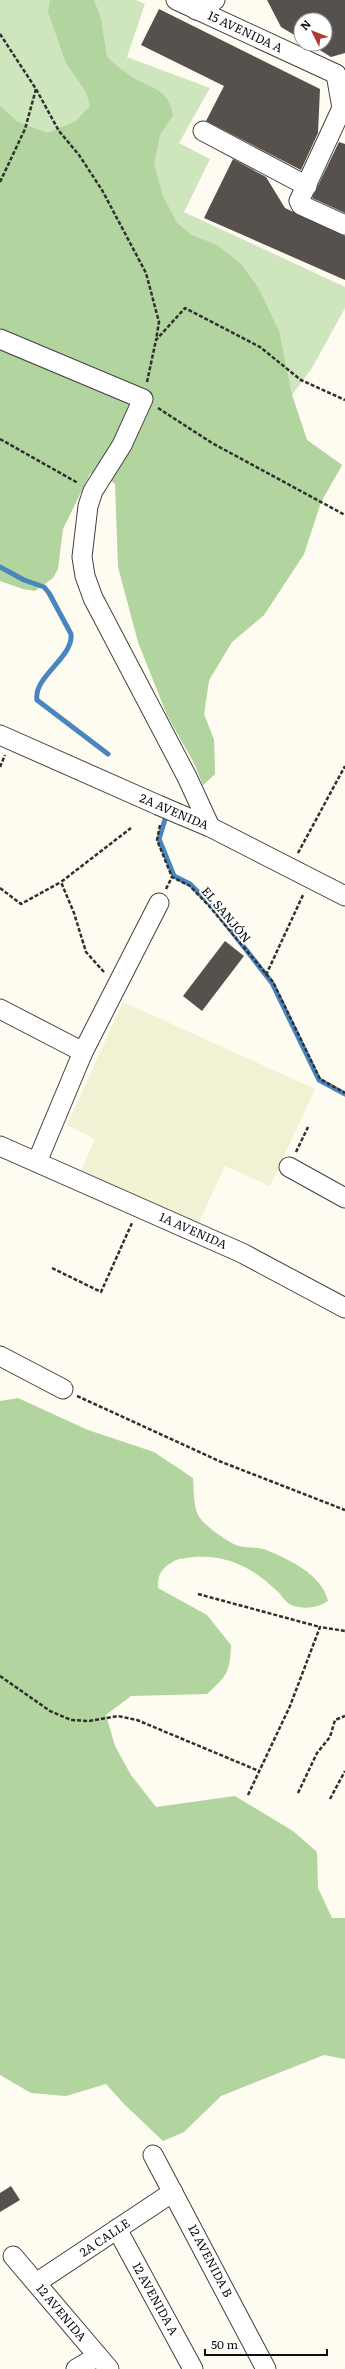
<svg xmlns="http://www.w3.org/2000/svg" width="345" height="2369" viewBox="0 0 345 2369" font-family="Literata,serif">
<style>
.farmland{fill:#f1f1d3}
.green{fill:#cfe5be}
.forest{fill:#b2d49e}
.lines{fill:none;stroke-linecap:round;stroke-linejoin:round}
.stream{stroke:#4986c0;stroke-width:5}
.building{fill:#56514c}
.minor-casing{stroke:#414141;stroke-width:21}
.path{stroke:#303030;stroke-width:2.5;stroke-dasharray:4 2;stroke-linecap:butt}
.minor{stroke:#fff;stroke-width:19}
.minor-bridge-casing{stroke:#414141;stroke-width:21;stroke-linecap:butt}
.minor-bridge{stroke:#fff;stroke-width:19}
.labels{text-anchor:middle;stroke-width:4;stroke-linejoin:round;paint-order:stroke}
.street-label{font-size:12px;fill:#0e0e0e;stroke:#fff}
</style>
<rect width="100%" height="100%" fill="#fefcf1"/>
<path class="farmland" d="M123,1002L315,1089L270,1186L225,1166L198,1224L81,1171L95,1139L67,1125Z"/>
<path class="green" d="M0,0H136L145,4L127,57L210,88L179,143L210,159L184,212L345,287V308L312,368L292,395L307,440L342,465L321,502L304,554L264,615L232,642L209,680L204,714L214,740L215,774L203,785L194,763L167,715L138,642L136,475L0,322Z"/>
<g class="forest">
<path d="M50,0H94L101,19L107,57C115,64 123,71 132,77C152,89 168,88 173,115L160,135L154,164L163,196L177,223L192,235L217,245L241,264L259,289L279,331L292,395L307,440L342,465L321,502L304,554L264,615L232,642L209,680L204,714L214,740L215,774L203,785L194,763L167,715L138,642L118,567L115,484L99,471L90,474L63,529L58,569L53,578L35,591L23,589L0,581V106L18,122L48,133L76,121L90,106L86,92L66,63L48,12Z"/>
<path d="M18,1398L88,1430L154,1452L193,1478C194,1489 193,1505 198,1515C202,1524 230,1544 239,1546C247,1548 256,1547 264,1549C288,1559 322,1574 328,1601C317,1608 304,1610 291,1605C285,1602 281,1594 276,1590C252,1567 227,1555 194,1557C188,1558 181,1558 176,1560C163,1567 157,1573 158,1588L207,1615L231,1645C230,1672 227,1676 207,1694L131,1696L106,1715L115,1746L131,1775L156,1807L235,1796L293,1831L317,1852L318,1888L332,1918H345V2059L324,2055L221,2096L184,2132L163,2141L124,2104L106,2084L66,2096L31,2093L0,2075V1401Z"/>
</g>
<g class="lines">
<g class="stream">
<path d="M0,567L24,580L44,587L49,593L71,634C74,657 33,677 37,700L108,754"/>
<path d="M167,813L159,839L174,876L190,884L212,906L272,983L319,1080L345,1094"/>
</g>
</g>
<g class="building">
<path d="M267,0H345V53L331,57L310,44H325V20H301V39L281,27Z"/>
<path d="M159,9L320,89L318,133L301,170L206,121L224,86L141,45Z"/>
<path d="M339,142L345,144V213L312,198Z"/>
<path d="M233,159L266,177L285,208L345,236V280L204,218Z"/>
<path d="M225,941L244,956L202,1011L183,996Z"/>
<path d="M11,2186L20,2200L0,2212V2193Z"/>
</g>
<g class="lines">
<g class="minor-casing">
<g id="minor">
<path d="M176,0L336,74"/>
<path d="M196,10L215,0"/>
<path d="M336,74L342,108L299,201L301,205L345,225"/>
<path d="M203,131L307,186"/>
<path d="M0,339L143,399L122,445L93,491L88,506L82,557L85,576L93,598L187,777L210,827"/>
<path d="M0,735L158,805"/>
<path d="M179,814L210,827L345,896"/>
<path d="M0,1009L83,1052"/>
<path d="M0,1146L242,1253L345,1308"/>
<path d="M37,1162L83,1052L159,903"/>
<path d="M289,1167L345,1198"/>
<path d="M0,1356L63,1389"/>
<path d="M153,2155L266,2369"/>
<path d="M117,2229L193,2369"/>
<path d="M13,2256L109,2369"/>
<path d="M36,2283L173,2192"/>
<path d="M76,2369L98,2356"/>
</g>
</g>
<g class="path">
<path d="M0,34L36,89L59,131L79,155L102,190L146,273L159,322L156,340"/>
<path d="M0,182L25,129L36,89"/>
<path d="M147,382L156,340L185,308L260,347L301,380L345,400"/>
<path d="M158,408L212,443L345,515"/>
<path d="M0,439L78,483"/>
<path d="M0,767L5,755"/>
<path d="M160,825L157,840L172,877L190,886L210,907L273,982L320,1079L345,1093"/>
<path d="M298,853L345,766"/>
<path d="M0,888L21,904L61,882"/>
<path d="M166,889L172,877"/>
<path d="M104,972L86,952L74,913L61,882L131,828"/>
<path d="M266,975L303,895"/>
<path d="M296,1152L308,1127"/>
<path d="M52,1268L101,1292L132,1223"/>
<path d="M77,1396L219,1461L345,1510"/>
<path d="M198,1594L320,1627"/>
<path d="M0,1676L50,1711L71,1720L89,1721L118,1716L137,1720L259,1771"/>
<path d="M298,1793L317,1753L330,1737L335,1720L345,1716"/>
<path d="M248,1795L290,1706L320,1627L345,1631"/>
<path d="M330,1799L345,1771"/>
</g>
<use href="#minor" class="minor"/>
<g class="minor-bridge-casing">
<path id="minor-bridge" d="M158,805L179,814"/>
</g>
<use href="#minor-bridge" class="minor-bridge"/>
</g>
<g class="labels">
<g class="street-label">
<text transform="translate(245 32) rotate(25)" y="4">15 AVENIDA A</text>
<text transform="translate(174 812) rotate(23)" y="4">2A AVENIDA</text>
<text transform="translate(226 915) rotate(50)" y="4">EL SANJÓN</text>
<text transform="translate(193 1231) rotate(24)" y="4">1A AVENIDA</text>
<text transform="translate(105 2238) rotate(-34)" y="4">2A CALLE</text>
<text transform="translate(210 2261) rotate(62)" y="4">12 AVENIDA B</text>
<text transform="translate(155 2299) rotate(61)" y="4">12 AVENIDA A</text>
<text transform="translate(61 2313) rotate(50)" y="4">12 AVENIDA</text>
</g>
</g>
<g transform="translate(313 32) rotate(313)"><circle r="19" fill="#ffffff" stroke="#9f9f9f"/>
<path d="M0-3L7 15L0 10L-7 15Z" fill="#b13934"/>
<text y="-6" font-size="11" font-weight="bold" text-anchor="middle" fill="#0e0e0e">N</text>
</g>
<path d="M205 2349v6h122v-6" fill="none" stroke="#0e0e0e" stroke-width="2"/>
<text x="211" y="2349" font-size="12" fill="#0e0e0e" stroke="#ffffff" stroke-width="3" paint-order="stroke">50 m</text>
</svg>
